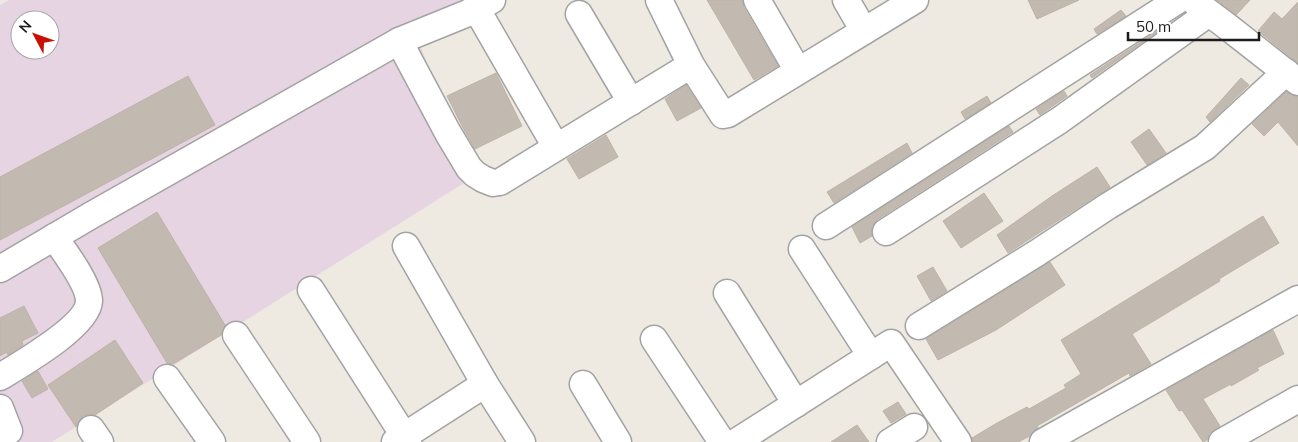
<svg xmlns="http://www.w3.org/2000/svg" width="1298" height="442" viewBox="0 0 1298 442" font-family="Mulish,sans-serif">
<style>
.industrial{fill:#e7d4e2;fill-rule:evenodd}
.building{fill:#c2bab1;stroke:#bfb2a4}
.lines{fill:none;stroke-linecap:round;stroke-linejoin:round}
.minor-casing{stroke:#a3a3a3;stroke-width:29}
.minor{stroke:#fff;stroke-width:26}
</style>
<rect width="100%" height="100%" fill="#eeeae2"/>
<path class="industrial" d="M9,0H477L416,35L472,178L52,442H0V5ZM20,20H50V50H20Z"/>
<g class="building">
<path d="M707,0H742L744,8L778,66L754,80Z"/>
<path d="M1028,0H1079L1037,19Z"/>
<path d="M1217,0H1250L1236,15Z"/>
<path d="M1298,2V63L1258,31L1274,12L1282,19Z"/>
<path d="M1121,10L1126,16L1097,34L1094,29Z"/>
<path d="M1164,27L1092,78L1090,75Z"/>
<path d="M496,73L522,126L475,149L463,128L447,96Z"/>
<path d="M188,76L215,125L0,240V177Z"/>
<path d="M1241,78L1249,85L1210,122L1206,117Z"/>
<path d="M686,85L701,108L677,121L665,99Z"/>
<path d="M1064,91L1067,96L1040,115L1036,109Z"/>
<path d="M1286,92L1298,97V146L1278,122L1264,136L1252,124Z"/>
<path d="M987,96L991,103L965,119L961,112Z"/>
<path d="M1009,126L1013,132L878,219L872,226V236L860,243L852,227Z"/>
<path d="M1149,129L1166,153L1147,165L1131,142Z"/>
<path d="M606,135L618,157L579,179L567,159Z"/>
<path d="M907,143L912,153L834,203L827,192Z"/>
<path d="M1097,167L1110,187L1008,253L997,235L1052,196Z"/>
<path d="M984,193L1003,221L961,248L943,221Z"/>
<path d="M157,212L225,325L221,335L173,364L167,363L98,248Z"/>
<path d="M1263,216L1279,243L1219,279L1220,281L1132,334L1151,364L1130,376L1129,373L1037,426L1038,428L1030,436L1018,442H973L972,438L997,423L1027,407L1029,409L1066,388L1064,385L1081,374L1061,340Z"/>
<path d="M1050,262L1065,285L996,330L938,360L926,339Z"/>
<path d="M933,267L947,291L931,301L917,276Z"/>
<path d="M24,306L38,333L22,341L23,345L15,350L8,355L7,352L0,356V318Z"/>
<path d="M1273,330L1284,354L1257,368L1259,370L1231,386V384L1203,399L1220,426L1209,434L1207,440L1203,442L1182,410L1179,411L1166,390Z"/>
<path d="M115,340L143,383L95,415L89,414L83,416L76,427L48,385Z"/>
<path d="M38,371L48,389L32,398L22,381Z"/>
<path d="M898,402L906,414L891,423L883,411Z"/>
<path d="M857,425L869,442H831Z"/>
</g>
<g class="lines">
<g class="minor-casing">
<g id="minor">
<path d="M659,0L691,65"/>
<path d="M757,0L798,71"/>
<path d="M846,0L864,31"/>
<path d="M1196,3L1228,27L1298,82"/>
<path d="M476,8L556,147"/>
<path d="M579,14L631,102"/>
<path d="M399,41L468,13L492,0"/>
<path d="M826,226L1178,0"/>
<path d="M886,232L1060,120L1209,13"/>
<path d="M406,246L485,384L522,442"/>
<path d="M802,249L871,356"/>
<path d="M0,269L90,216L399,41L448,133L469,168L475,174L483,179L493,183L500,182L691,65L723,115L728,114L915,0"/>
<path d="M311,290L408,442"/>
<path d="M727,293L796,404"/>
<path d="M919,326L1037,253L1108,206L1205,147L1286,72"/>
<path d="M236,335L307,442"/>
<path d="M654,339L722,442"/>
<path d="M0,377C21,364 88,326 89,301C89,284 64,251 54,237"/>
<path d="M167,378L212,442"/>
<path d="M583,384L618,442"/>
<path d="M0,408L9,431L0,437"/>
<path d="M91,429L100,442"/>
<path d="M395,442L485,384"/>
<path d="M736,442L891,343L958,442"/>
<path d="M890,442L914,427"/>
<path d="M1043,442L1298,299"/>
<path d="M1222,442L1298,399"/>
</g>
</g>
<use href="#minor" class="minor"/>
</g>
<g transform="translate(35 35) rotate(311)"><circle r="24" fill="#ffffff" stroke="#a4a4a4"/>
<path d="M0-4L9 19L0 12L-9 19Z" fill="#c70f02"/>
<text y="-8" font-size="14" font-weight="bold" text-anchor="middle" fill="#1c1c1c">N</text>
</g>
<path d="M1128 32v8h131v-8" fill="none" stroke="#1c1c1c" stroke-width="2.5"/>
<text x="1136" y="32" font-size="15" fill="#1c1c1c" stroke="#ffffff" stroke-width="4" paint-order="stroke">50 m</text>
</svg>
